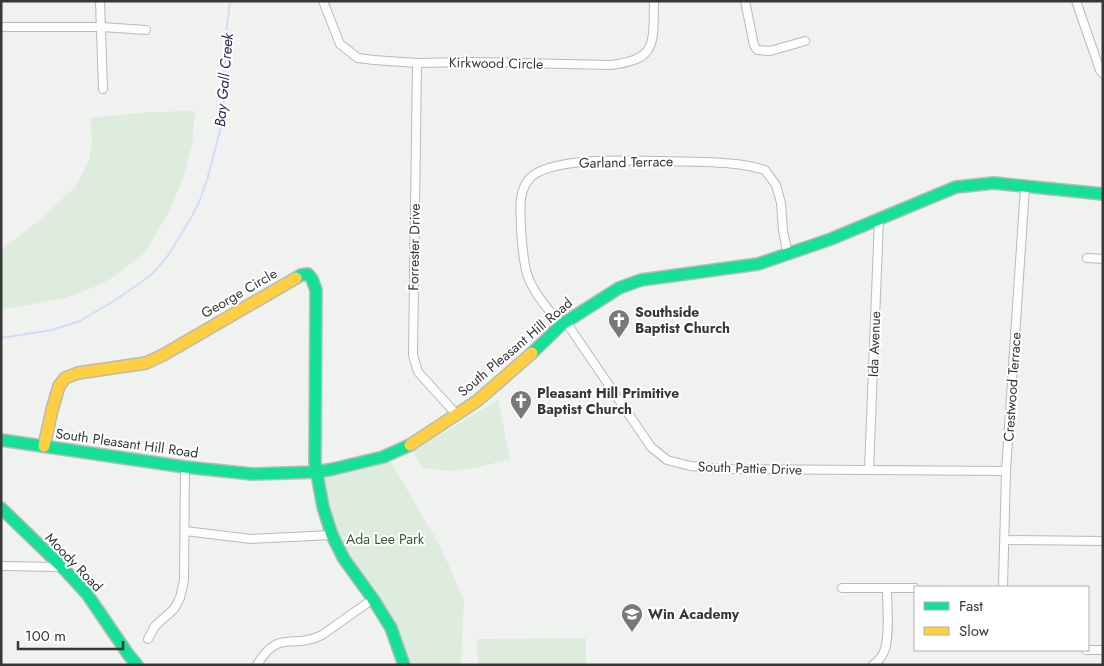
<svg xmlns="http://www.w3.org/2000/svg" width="1104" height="666" viewBox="0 0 1104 666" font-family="Jost,sans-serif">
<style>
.green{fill:#ddecdc}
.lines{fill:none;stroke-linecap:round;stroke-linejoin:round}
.stream{stroke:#d6daf8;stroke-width:2}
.street-casing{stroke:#b8bab8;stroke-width:10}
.fast-casing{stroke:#b8bab8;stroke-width:14}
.slow-casing{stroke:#b8bab8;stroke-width:14}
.street{stroke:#fdfdfd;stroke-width:8}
.fast{stroke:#16e098;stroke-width:11}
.slow{stroke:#ffcf43;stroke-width:11}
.labels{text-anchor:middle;stroke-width:4;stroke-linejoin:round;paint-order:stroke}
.street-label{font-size:14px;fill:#363736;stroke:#fff}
.poi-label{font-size:14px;font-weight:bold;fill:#363736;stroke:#fff;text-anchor:start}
.park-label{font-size:14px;fill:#2e5d2d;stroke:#fff}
.water-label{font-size:15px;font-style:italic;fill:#29275b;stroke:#fff}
</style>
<rect width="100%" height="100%" fill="#f0f2f0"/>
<g class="green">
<path d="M195,111L192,145L182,181L167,215L146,251L114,277L92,288L65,298L5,309L1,308V250L42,218L76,186L89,160L92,141L90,118L150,112Z"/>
<path d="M498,400L510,459L475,468L449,471L423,468L413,451Z"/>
<path d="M388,457L440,546L464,600L461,665H405L393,628L345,558L318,474Z"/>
<path d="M586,638V665H478L477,639Z"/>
</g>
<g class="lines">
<path class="stream" d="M1,338L52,330L80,321L117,299L144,280L152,274L167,257L191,218L200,200L207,180L223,119L226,34L230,1"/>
<g class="street-casing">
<g id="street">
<path d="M100,1L103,89"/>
<path d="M323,1L340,44L358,58L374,60L417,63L470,62L610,65C658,60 653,43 654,1"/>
<path d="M745,1L754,45L757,50L770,51L805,41"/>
<path d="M1076,1L1100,70L1103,74"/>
<path d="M1,27H102L146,30"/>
<path d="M417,63L413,355L418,372L457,415"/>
<path d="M1087,258L1103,259"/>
<path d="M566,322L651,447L667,460L690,466L723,469L1006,471"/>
<path d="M561,325C549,310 533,293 527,274C523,260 522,244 521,229C521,213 517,192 530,178C552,156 632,161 663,161C690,162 717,161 743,165C750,166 758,168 765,170L776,185L781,203L783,231L788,254"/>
<path d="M869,470L879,219"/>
<path d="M185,531L251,539L332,535"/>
<path d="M1005,540L1103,541"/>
<path d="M1,566L61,567"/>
<path d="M1003,587L1006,471L1025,187"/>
<path d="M842,588H915"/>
<path d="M148,639L155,626L174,609L180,598L184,580L185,467"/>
<path d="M1086,650H1103"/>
<path d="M257,665C279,628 292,650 322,635L373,599"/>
<path d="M873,665C879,661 883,655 885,649C890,635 887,604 887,588"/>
</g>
</g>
<g class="fast-casing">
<g id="fast">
<path d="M296,278L301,275L308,274L312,279L316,290L315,463L323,507L332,535L344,559L373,599L391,628L404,665"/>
<path d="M532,353L561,325L619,288L641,280L758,264L831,239L956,187L994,183L1103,194"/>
<path d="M1,440L185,467L252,474L316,472L333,469L383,457L410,445"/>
<path d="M1,508L64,569L87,594L128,654L137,665"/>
</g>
</g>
<g class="slow-casing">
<g id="slow">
<path d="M410,445L477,401L532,353"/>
<path d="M44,446L52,410L59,386L65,378L78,373L146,363L163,355L296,278"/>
</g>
</g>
<use href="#street" class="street"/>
<use href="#fast" class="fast"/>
<use href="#slow" class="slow"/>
</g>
<defs>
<g id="church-pin" transform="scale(1.125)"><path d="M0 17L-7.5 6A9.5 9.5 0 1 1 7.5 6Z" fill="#777877" stroke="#fff"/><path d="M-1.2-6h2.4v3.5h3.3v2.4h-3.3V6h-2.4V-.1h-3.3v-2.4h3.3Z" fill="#fff"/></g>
<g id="school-pin" transform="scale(1.125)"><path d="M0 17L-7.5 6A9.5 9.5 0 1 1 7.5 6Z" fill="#777877" stroke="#fff"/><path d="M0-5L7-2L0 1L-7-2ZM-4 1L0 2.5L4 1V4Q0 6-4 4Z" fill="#fff"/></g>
</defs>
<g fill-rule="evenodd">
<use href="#church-pin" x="619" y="320"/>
<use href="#church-pin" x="521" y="401"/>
<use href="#school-pin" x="632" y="614"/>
</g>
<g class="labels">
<g class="street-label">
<text transform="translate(496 63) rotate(1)" y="5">Kirkwood Circle</text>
<text transform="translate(626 162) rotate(-1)" y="5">Garland Terrace</text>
<text transform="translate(414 247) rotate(-89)" y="5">Forrester Drive</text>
<text transform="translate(239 293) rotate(-30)" y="5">George Circle</text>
<text transform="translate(874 344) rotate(-88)" y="5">Ida Avenue</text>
<text transform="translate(515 347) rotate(-40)" y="5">South Pleasant Hill Road</text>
<text transform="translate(1012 387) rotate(-86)" y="5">Crestwood Terrace</text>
<text transform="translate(127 443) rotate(8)" y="5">South Pleasant Hill Road</text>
<text transform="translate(750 468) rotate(2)" y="5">South Pattie Drive</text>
<text transform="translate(74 562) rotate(46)" y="5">Moody Road</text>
</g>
<g class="poi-label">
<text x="635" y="317">Southside<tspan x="635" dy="16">Baptist Church</tspan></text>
<text x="537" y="398">Pleasant Hill Primitive<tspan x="537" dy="16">Baptist Church</tspan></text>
<text x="648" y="619">Win Academy</text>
</g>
<g class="park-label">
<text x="385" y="544">Ada Lee Park</text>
</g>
<g class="water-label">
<text transform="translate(224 80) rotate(-85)" y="5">Bay Gall Creek</text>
</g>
</g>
<rect width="1104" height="666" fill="none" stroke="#363736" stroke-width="5"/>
<rect x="914" y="586" width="175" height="65" fill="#ffffff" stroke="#afafaf"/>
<rect x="924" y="602" width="25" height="8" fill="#16e098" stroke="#afafaf"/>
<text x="959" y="611" font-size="15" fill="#363736">Fast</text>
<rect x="924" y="627" width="25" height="8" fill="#ffcf43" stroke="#afafaf"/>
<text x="959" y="636" font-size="15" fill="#363736">Slow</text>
<path d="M18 641v8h105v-8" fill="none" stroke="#363736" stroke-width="2.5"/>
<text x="25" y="641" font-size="15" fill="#363736" stroke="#ffffff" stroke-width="4" paint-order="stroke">100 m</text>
</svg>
